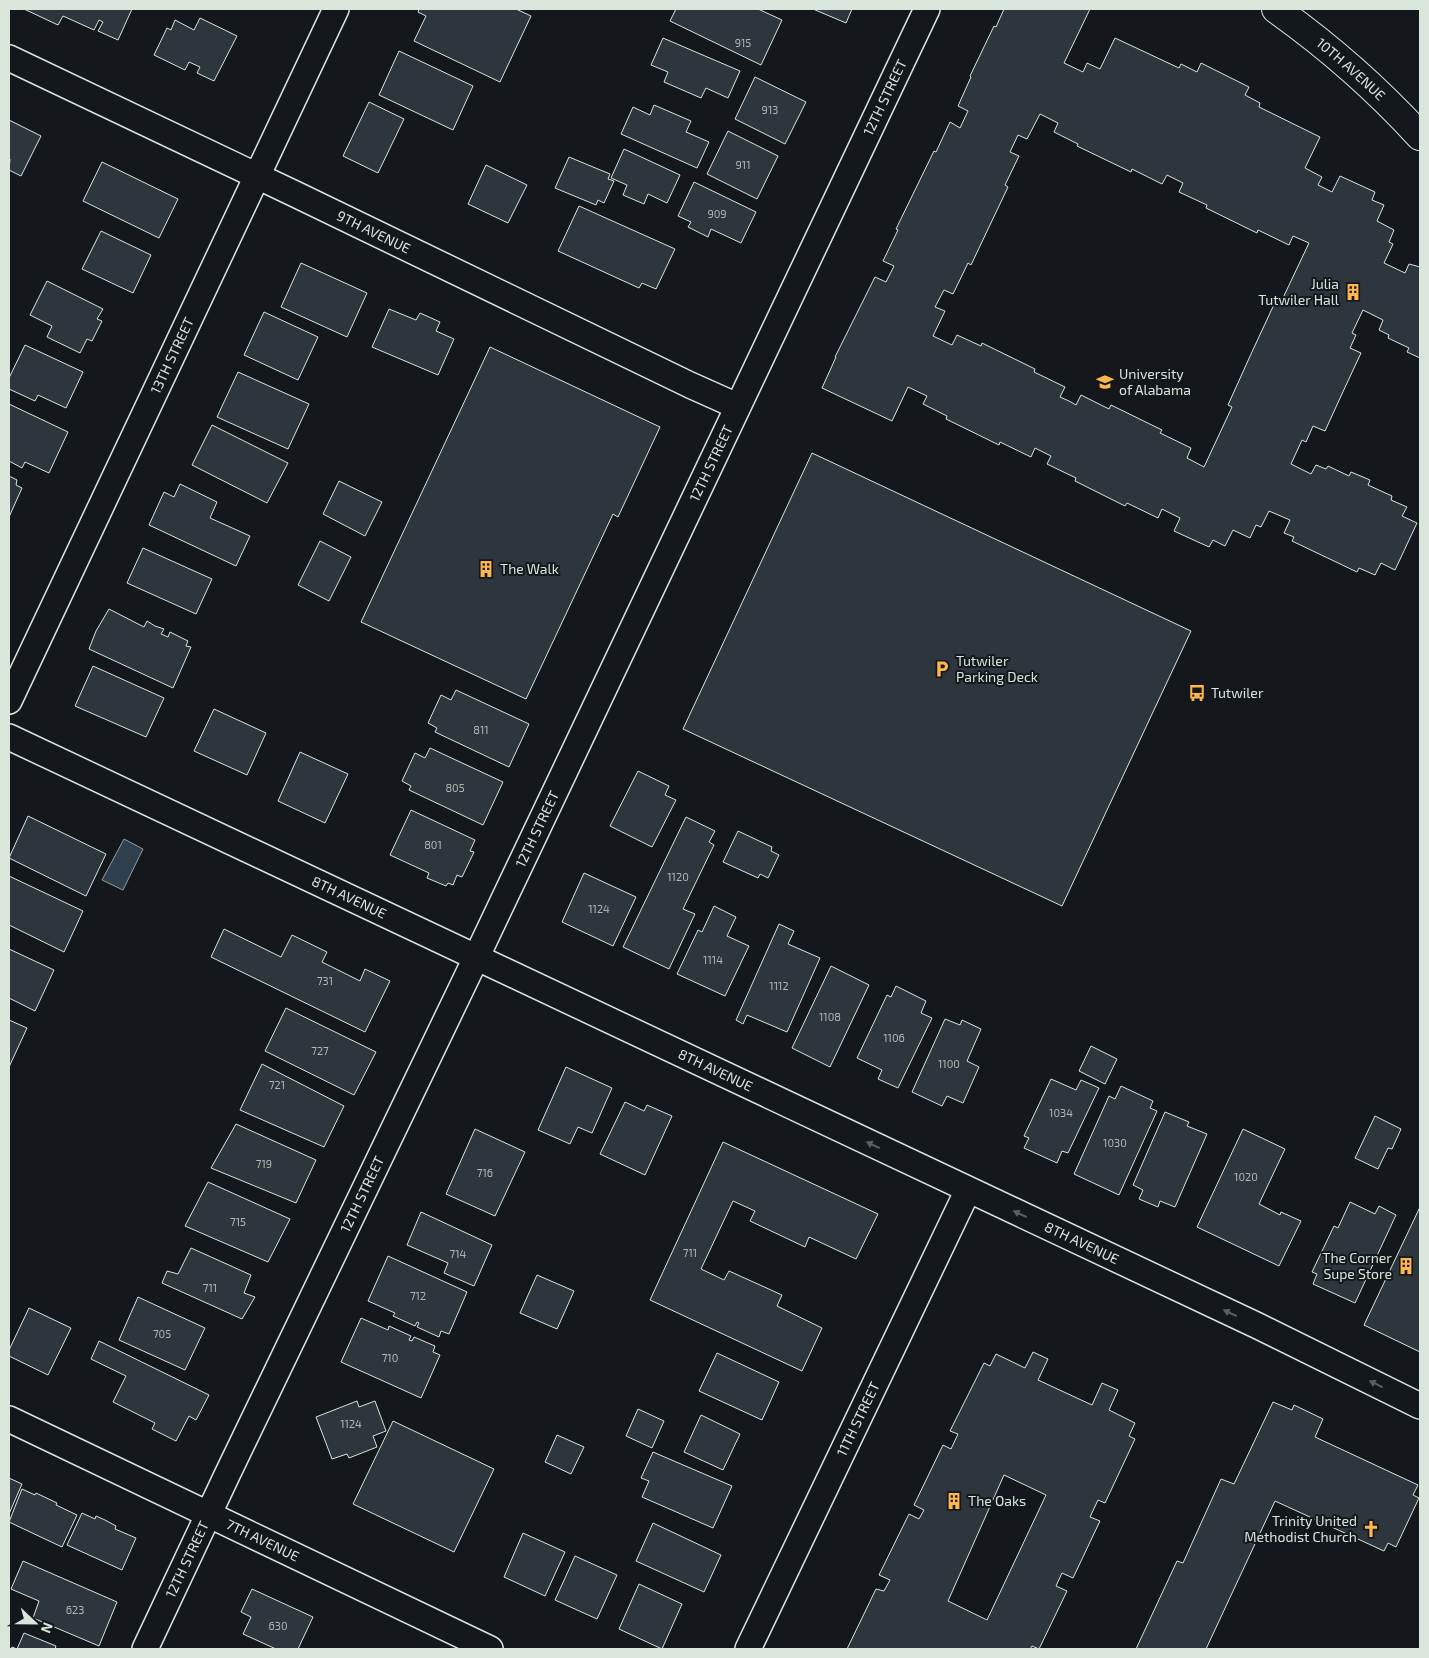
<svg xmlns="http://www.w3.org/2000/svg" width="1429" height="1658" viewBox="0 0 1429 1658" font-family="'Exo 2',sans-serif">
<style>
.water{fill:#2f3f4d;stroke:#939e99}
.building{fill:#2c363c;stroke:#d8e6dc;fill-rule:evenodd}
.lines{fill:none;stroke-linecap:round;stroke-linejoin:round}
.minor-casing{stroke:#d8e6dc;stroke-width:28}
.secondary-casing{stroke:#d8e6dc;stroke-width:30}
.minor{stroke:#14181c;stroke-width:25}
.secondary{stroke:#14181c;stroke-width:28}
.oneway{fill:#59605f}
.labels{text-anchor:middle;stroke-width:4;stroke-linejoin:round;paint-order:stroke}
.number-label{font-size:11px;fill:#adbab4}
.street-label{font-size:14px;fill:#d8e6dc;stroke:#14181c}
.poi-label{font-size:14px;fill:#d8e6dc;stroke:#14181c;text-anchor:start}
</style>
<rect width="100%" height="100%" fill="#14181c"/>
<path class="water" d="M124,839L143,849L123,890L102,880Z"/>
<g class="building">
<path d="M24,9H132L118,40L98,31L103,22L99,20L94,30L63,16L58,25Z"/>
<path d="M419,9H516L531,16L500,82L414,41L426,16L418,12Z"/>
<path d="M676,9H758L782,20L761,65L670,21Z"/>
<path d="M813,9H852L846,23Z"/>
<path d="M1004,9H1090L1064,63L1083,72L1087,63L1100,69L1115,38L1179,68L1181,64L1197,72L1201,63L1249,87L1245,95L1260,103L1259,107L1320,137L1305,168L1322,177L1318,185L1332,192L1340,176L1375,192L1372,200L1384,205L1377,221L1394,230L1389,242L1393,244L1384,263L1405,273L1409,264L1420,267V358L1407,352L1409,348L1388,338L1389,335L1379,330L1383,320L1363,310L1352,333L1356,335L1350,348L1361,353L1341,396L1325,431L1313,426L1306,442L1302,440L1291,464L1311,474L1316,465L1326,469L1328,466L1349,476L1351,472L1370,480L1368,485L1392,496L1391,500L1407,507L1402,516L1417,523L1395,570L1381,563L1375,575L1359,568L1357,572L1292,541L1294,537L1284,533L1290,520L1269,511L1261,527L1256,525L1250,538L1233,530L1225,546L1213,540L1209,547L1174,531L1180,518L1162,509L1158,518L1127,503L1125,506L1075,481L1076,478L1047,464L1051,456L1035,448L1031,457L1000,442L999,445L946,419L947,416L923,404L927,396L908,387L892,421L822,388L836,357H835L875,277L886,282L894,266L883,261L898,230L896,229L934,151L936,152L950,122L960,128L968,111L958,106L971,77L970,76L994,26L996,27ZM1040,114L1058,123L1054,132L1078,144L1077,146L1131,172L1132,169L1162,184L1167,175L1183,183L1179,192L1207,205L1206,208L1257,233L1258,230L1289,245L1293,236L1309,243L1282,300L1277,298L1251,354L1228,405L1232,407L1204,467L1187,458L1191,448L1160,433L1162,430L1111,405L1109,409L1081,395L1076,405L1069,401L1060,397L1065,387L1034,372L1035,369L982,343L981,346L957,335L952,345L933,336L945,311L935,307L944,290L953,294L968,263L971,265L1008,187L1005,185L1019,156L1010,152L1018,135L1027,139Z"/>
<path d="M200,18L237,36L214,81L197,73L200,67L189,62L185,70L154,55L167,28L171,30L175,20L194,30Z"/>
<path d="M663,38L740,71L728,98L706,88L701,98L664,82L668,72L651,65Z"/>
<path d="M399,51L473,86L453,130L379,95Z"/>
<path d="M755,77L806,102L785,144L735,119Z"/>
<path d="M369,102L404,119L378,173L343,156Z"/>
<path d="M654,105L691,121L686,132L709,142L697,168L621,134L633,107L650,115Z"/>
<path d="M9,120L41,136L21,176L9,170L10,159L9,158Z"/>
<path d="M728,131L778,156L757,199L707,174Z"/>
<path d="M624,149L680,175L667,203L648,194L644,204L623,195L627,185L611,178Z"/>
<path d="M569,157L610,174L608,179L614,181L604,203L598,200L596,205L555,188Z"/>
<path d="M102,162L178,199L159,238L83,201Z"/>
<path d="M486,165L527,185L508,223L468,204Z"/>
<path d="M694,182L756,212L741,243L711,229L708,237L688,227L691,222L678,216Z"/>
<path d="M579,206L675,249L656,289L642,283L639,288L558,251Z"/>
<path d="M101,231L151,255L133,293L82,269Z"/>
<path d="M301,263L367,293L347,337L281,307Z"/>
<path d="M47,281L103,309L97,319L102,321L92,341L87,339L80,353L47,337L52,326L30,315Z"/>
<path d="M389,309L416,320L420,313L440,322L436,331L454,339L438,375L372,347Z"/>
<path d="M264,312L318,337L298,380L244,355Z"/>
<path d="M25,345L83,372L66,408L38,395L35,401L9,389V378Z"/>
<path d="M490,347L660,427L618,517L613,514L526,699L361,622Z"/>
<path d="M238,372L309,404L288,449L217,417Z"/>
<path d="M9,404L68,432L49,473L25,462L22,468L9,461Z"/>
<path d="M212,425L288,463L267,503L192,465Z"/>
<path d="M812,453L1191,631L1062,906L683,729Z"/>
<path d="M9,476L17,480L16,485L22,488L9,517Z"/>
<path d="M339,481L382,502L365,536L323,514Z"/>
<path d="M180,484L217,502L210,518L250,536L236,566L149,525L164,492L174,497Z"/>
<path d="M320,541L351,557L329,601L298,585Z"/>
<path d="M143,548L212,579L196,614L127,583Z"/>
<path d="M109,609L144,627L147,621L155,626L164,629L161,634L168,637L170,632L188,641L186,646L191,647L173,688L89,649L96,631Z"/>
<path d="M93,666L164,698L146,737L75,706Z"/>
<path d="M456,690L529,724L509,767L435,732L437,728L428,723L441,695L451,700Z"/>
<path d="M214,709L266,733L247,775L194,751Z"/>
<path d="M430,748L503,782L483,825L409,790L411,786L402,781L415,753L425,758Z"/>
<path d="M300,752L348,774L325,823L278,801Z"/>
<path d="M638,771L669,786L665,795L676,800L652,847L610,826Z"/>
<path d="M411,810L475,840L470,851L474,852L462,877L457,875L453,885L448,883L446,886L427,878L429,873L390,855Z"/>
<path d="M28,816L106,854L86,896L9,858Z"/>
<path d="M686,817L715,831L709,842L714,845L683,909L695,914L669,969L623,947Z"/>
<path d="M738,831L772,847L771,851L779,855L768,878L760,874L758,878L723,862Z"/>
<path d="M584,873L636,897L613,946L562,922Z"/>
<path d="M9,876L83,911L64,952L9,925Z"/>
<path d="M714,906L736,917L727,936L749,946L725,996L677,974L698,930L702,932Z"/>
<path d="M779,924L794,931L788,944L820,958L787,1032L747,1015L743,1024L736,1020Z"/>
<path d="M224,929L281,957L292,935L327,952L322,962L360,981L365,969L390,981L365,1032L211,957Z"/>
<path d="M9,949L54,970L35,1011L9,998Z"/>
<path d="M831,966L869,985L830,1067L792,1048Z"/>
<path d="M896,986L926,1001L921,1013L932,1018L898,1088L878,1079L882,1070L857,1058L887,995L891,997Z"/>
<path d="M286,1008L376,1052L354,1095L265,1051Z"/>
<path d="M945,1019L960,1025L962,1020L981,1029L967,1061L979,1067L963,1103L947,1096L942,1106L912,1092Z"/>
<path d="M9,1020L27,1028L9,1067Z"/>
<path d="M1091,1046L1117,1059L1105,1084L1079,1071Z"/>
<path d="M262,1064L344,1106L324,1147L240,1110Z"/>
<path d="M566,1067L612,1088L592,1133L578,1127L570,1144L538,1130Z"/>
<path d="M1051,1079L1076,1090L1081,1080L1099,1088L1068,1153L1062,1151L1057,1163L1024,1148L1029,1138L1024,1136Z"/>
<path d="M1121,1086L1153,1101L1150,1108L1157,1111L1119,1195L1074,1174L1109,1096L1115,1099Z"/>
<path d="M625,1102L644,1111L647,1105L672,1116L645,1175L600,1154Z"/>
<path d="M1165,1112L1189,1122L1187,1126L1207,1134L1175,1207L1160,1201L1158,1207L1139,1199L1143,1190L1133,1185Z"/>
<path d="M1375,1116L1401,1129L1392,1149L1388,1148L1378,1169L1355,1158Z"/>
<path d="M236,1124L316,1160L296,1203L211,1168Z"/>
<path d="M475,1129L525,1152L495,1216L446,1194Z"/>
<path d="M1243,1129L1285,1149L1259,1204L1280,1215L1281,1212L1301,1221L1279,1266L1197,1227Z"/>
<path d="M723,1142L878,1214L856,1259L809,1237L805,1247L750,1221L755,1211L733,1201L701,1269L724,1280L729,1271L782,1295L777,1306L822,1328L802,1371L650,1300Z"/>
<path d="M208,1182L290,1219L268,1262L185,1226Z"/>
<path d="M1350,1202L1375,1214L1379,1206L1396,1215L1355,1303L1313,1284L1317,1274L1312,1272L1334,1226L1338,1228Z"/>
<path d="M1420,1207V1352L1364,1325Z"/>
<path d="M421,1212L492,1245L474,1286L444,1273L448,1263L407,1245Z"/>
<path d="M191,1248L251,1275L244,1293L255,1297L242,1319L162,1283L167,1271L178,1274Z"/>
<path d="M388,1256L467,1292L449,1334L441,1331L439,1337L417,1327L419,1323L417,1322L415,1326L393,1316L395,1313L368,1301Z"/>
<path d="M537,1275L574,1291L557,1329L520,1313Z"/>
<path d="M138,1297L205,1328L185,1370L119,1340Z"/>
<path d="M29,1308L71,1328L48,1375L9,1356V1350Z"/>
<path d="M361,1318L388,1330L389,1326L411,1336L409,1340L412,1341L414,1337L435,1346L433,1352L440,1355L421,1398L341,1362Z"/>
<path d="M99,1341L209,1395L196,1420L189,1416L176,1441L152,1429L155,1423L113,1402L126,1376L91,1359Z"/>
<path d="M1033,1352L1048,1359L1038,1380L1092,1405L1102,1383L1118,1390L1109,1410L1135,1423L1129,1436L1135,1439L1105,1503L1098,1500L1090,1517L1100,1521L1073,1578L1062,1573L1056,1586L1067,1591L1039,1649L1032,1646L1030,1649H847L876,1589L884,1591L890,1580L879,1575L909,1514L919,1519L924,1510L914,1505L943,1445L951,1449L958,1434L950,1431L984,1363L990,1366L996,1354L1025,1368ZM1004,1475L1046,1495L987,1620L948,1601Z"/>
<path d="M717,1353L779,1382L762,1420L699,1391Z"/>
<path d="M357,1401L359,1407L375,1401L386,1431L373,1436L377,1447L349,1458L347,1454L332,1459L316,1417Z"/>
<path d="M1273,1402L1292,1410L1294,1405L1323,1419L1315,1437L1418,1485L1413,1495L1419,1498L1396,1547L1388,1543L1384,1551L1275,1501L1206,1649H1136L1177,1561L1183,1563L1221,1479L1234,1484Z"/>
<path d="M638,1409L664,1421L652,1448L626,1436Z"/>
<path d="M701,1415L740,1434L723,1470L684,1452Z"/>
<path d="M393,1421L494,1469L454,1552L353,1504Z"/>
<path d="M557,1435L584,1447L571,1474L545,1462Z"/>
<path d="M653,1452L732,1486L713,1528L642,1497L649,1481L641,1478Z"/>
<path d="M9,1478L22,1484L9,1514Z"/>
<path d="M22,1489L35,1495L36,1493L57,1503L56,1505L77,1515L62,1547L9,1522Z"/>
<path d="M82,1513L95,1519L96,1516L105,1520L116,1526L115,1529L136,1538L122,1570L67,1545Z"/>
<path d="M653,1523L721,1555L704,1592L636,1561Z"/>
<path d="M523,1533L565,1552L545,1596L504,1577Z"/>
<path d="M575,1556L617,1575L597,1619L555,1600Z"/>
<path d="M23,1561L117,1602L99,1646L33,1618L39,1601L11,1589Z"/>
<path d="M639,1584L682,1604L662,1649L619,1629Z"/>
<path d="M252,1589L313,1617L298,1649H276L243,1634L251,1617L241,1612Z"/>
<path d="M24,1633L56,1646L55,1649H11L12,1647L17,1649Z"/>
</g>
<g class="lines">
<g class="minor-casing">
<g id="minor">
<path id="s1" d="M9,58L295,194L690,385L737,406"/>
<path id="s2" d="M9,701L336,9"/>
<path id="s3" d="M9,737L1256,1325L1420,1406"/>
<path id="s4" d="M9,1419L490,1649"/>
<path id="s5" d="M145,1649L227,1475L476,958L927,9"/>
<path id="s6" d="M748,1649L968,1190"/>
</g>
</g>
<g class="secondary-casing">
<g id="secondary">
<path id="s7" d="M1276,9C1328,46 1377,89 1420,136"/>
</g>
</g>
<use href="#minor" class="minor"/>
<use href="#secondary" class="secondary"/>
</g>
<defs><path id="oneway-solid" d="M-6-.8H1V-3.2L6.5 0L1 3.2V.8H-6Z" transform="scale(1.25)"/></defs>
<g class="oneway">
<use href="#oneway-solid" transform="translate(873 1145) rotate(-155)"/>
<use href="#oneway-solid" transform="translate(1020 1214) rotate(-155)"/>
<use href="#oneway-solid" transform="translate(1230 1313) rotate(-155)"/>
<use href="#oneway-solid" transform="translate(1376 1384) rotate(-154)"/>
</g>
<defs>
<g id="building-bare" transform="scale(1.35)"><path d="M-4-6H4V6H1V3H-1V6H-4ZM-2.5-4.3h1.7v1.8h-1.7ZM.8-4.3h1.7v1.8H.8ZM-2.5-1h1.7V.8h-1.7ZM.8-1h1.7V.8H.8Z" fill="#ffb74d" stroke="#14181c" stroke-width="2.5" paint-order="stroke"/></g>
<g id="university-bare" transform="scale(1.35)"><path d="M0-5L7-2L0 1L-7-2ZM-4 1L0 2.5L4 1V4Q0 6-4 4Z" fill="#ffb74d" stroke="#14181c" stroke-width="2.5" paint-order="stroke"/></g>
<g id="parking-bare" transform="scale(1.35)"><path d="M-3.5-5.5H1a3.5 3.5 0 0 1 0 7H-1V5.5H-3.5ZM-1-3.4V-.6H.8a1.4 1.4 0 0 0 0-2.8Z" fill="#ffb74d" stroke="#14181c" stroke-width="2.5" paint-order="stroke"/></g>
<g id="bus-bare" transform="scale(1.35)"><path d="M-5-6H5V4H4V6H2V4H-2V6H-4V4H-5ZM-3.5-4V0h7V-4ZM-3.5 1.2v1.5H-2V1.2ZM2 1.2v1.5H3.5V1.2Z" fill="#ffb74d" stroke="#14181c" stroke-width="2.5" paint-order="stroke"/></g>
<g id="church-bare" transform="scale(1.35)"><path d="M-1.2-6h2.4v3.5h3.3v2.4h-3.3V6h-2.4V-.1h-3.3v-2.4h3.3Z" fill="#ffb74d" stroke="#14181c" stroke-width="2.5" paint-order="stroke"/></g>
</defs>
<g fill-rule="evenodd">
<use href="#building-bare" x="1353" y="292"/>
<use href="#university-bare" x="1105" y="382"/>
<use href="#building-bare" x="486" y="569"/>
<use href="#parking-bare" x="942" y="669"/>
<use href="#bus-bare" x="1197" y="693"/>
<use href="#building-bare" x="1406" y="1266"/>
<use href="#building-bare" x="954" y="1501"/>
<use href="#church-bare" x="1371" y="1529"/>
</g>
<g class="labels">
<g class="number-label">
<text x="743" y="47">915</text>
<text x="770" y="114">913</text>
<text x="743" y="169">911</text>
<text x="717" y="218">909</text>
<text x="481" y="734">811</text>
<text x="455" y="792">805</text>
<text x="433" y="849">801</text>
<text x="678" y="881">1120</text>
<text x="599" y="913">1124</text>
<text x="713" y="964">1114</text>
<text x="325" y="985">731</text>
<text x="779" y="990">1112</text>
<text x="830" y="1021">1108</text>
<text x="894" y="1042">1106</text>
<text x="320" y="1055">727</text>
<text x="949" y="1068">1100</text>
<text x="277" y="1089">721</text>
<text x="1061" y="1117">1034</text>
<text x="1115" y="1147">1030</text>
<text x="264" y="1168">719</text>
<text x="485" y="1177">716</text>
<text x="1246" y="1181">1020</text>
<text x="238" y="1226">715</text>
<text x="690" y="1257">711</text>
<text x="458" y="1258">714</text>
<text x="210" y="1292">711</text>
<text x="418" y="1300">712</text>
<text x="162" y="1338">705</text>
<text x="390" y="1362">710</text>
<text x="351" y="1428">1124</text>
<text x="75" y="1614">623</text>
<text x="278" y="1630">630</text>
</g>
<g class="street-label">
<text dy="5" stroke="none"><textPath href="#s7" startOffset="96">10TH AVENUE</textPath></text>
<text dy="5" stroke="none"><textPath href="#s5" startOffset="1719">12TH STREET</textPath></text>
<text dy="5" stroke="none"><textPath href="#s1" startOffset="404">9TH AVENUE</textPath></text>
<text dy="5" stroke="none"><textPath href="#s2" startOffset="382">13TH STREET</textPath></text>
<text dy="5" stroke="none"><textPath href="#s5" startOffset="1314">12TH STREET</textPath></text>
<text dy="5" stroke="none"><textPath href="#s5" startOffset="909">12TH STREET</textPath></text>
<text dy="5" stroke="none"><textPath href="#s3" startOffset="376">8TH AVENUE</textPath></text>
<text dy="5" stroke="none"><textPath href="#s3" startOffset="781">8TH AVENUE</textPath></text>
<text dy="5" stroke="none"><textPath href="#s5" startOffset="504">12TH STREET</textPath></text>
<text dy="5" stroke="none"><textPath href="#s3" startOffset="1186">8TH AVENUE</textPath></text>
<text dy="5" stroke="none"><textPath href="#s6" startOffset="255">11TH STREET</textPath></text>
<text dy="5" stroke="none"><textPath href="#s4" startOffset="281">7TH AVENUE</textPath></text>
<text dy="5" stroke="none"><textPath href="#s5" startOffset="99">12TH STREET</textPath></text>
</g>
<g class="poi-label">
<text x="1339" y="289" text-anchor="end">Julia<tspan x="1339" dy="16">Tutwiler Hall</tspan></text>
<text x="1119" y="379">University<tspan x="1119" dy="16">of Alabama</tspan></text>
<text x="500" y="574">The Walk</text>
<text x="956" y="666">Tutwiler<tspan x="956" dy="16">Parking Deck</tspan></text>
<text x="1211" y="698">Tutwiler</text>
<text x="1392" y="1263" text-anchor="end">The Corner<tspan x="1392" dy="16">Supe Store</tspan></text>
<text x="968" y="1506">The Oaks</text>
<text x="1357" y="1526" text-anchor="end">Trinity United<tspan x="1357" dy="16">Methodist Church</tspan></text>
</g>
</g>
<rect width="1429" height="1658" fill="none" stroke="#d8e6dc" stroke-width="20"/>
<g transform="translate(35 1623) rotate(112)" stroke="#14181c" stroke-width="4" paint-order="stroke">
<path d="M0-4L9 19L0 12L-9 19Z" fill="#d8e6dc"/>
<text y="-8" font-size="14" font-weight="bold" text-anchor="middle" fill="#d8e6dc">N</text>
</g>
</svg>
